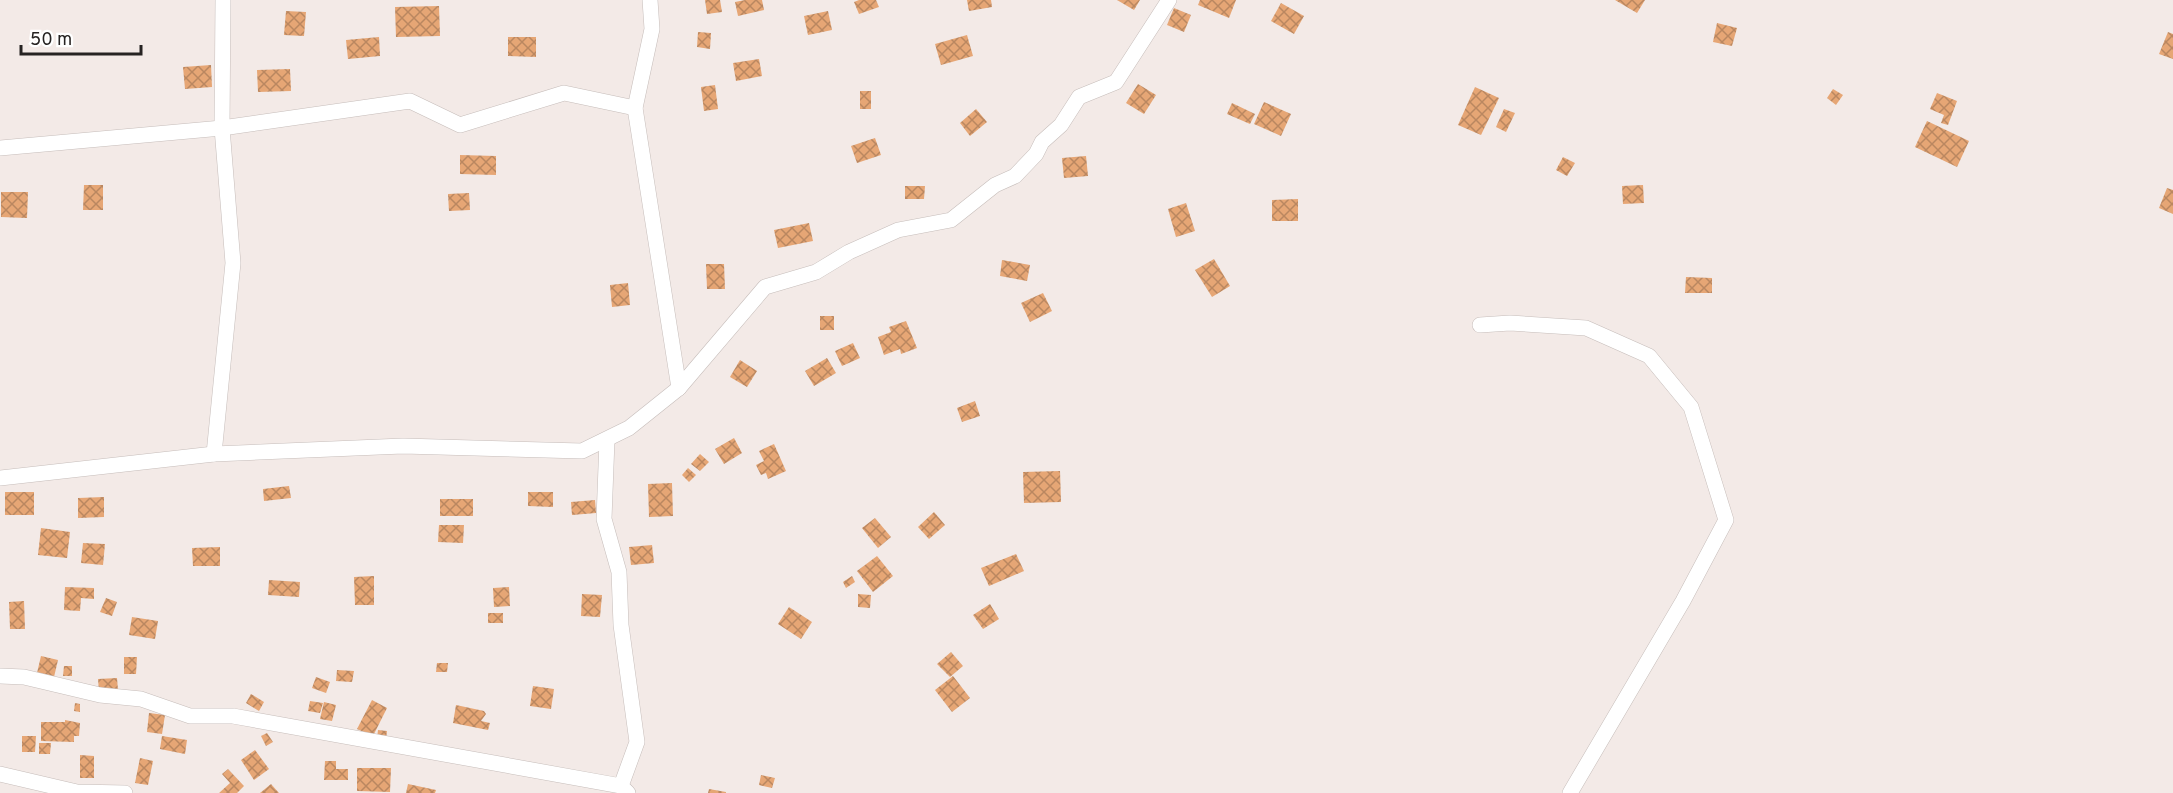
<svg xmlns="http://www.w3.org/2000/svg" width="2173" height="793" viewBox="0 0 2173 793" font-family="Overpass,sans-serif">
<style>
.building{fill:url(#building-cross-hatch)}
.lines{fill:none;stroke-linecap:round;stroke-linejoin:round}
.street-casing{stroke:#c6bdba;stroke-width:16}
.street{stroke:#fff;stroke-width:15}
</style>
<defs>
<pattern id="building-cross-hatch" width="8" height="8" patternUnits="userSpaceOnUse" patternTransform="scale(1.5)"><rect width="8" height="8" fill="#e6a675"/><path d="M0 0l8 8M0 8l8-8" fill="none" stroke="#ba8760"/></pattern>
</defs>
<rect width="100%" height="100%" fill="#f3eae7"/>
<g class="building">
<path d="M705,0H720L722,12L707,14Z"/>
<path d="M745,0H762L764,10L738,16L735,2Z"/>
<path d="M859,0H876L879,7L859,14L854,2Z"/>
<path d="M967,0H991L992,7L969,11Z"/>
<path d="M1117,0H1140L1134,10Z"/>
<path d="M1200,0H1236L1229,18L1198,5Z"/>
<path d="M1615,0H1645L1637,13Z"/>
<path d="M1281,3L1304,16L1294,34L1271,21Z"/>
<path d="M439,6L440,36L396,37L395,7Z"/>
<path d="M1174,8L1191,15L1184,32L1167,25Z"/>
<path d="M286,11L306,12L304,36L284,35Z"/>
<path d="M828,11L832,30L808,35L804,16Z"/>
<path d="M1717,23L1737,28L1732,46L1713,42Z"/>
<path d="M698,32L711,33L710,49L697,47Z"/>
<path d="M2168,32L2173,34V59L2159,54Z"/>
<path d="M967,35L973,56L941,65L935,44Z"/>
<path d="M379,37L380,56L348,59L346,40Z"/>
<path d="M508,37H536V57L508,56Z"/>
<path d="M759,59L762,76L736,81L733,63Z"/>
<path d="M211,65L212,87L185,89L183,67Z"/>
<path d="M290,69L291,91L258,92L257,70Z"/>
<path d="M1138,84L1156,95L1144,114L1126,103Z"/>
<path d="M715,85L718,109L704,111L701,87Z"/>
<path d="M1475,87L1499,98L1481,135L1458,125Z"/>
<path d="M1833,89L1843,95L1836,105L1827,98Z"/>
<rect x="860" y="91" width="11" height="18"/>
<path d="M1937,93L1957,101L1948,125L1941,123L1944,115L1930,109Z"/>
<path d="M1264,102L1291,114L1281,136L1254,124Z"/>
<path d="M1232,103L1255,114L1250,124L1227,114Z"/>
<path d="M976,109L987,122L970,136L960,123Z"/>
<path d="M1504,109L1515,113L1506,132L1496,127Z"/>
<path d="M1927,121L1969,141L1957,167L1915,147Z"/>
<path d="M875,138L881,155L857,163L851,146Z"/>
<path d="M460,155L496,156V175L460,174Z"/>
<path d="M1086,156L1088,176L1064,178L1062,158Z"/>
<path d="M1563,157L1575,163L1567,176L1556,170Z"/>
<path d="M84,185H103V210H83Z"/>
<path d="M1643,185L1644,203L1623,204L1622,186Z"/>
<path d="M905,186H925L924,199H905Z"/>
<path d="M2167,188L2173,190V214L2159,208Z"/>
<path d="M1,192H28L27,218L1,217Z"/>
<path d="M469,193L470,210L449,211L448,194Z"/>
<path d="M1298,199V221H1272V200Z"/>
<path d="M1186,203L1195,231L1176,237L1168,209Z"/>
<path d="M809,223L813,241L778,248L774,230Z"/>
<path d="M1214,259L1230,286L1212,297L1195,270Z"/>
<path d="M1002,260L1030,265L1027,281L1000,276Z"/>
<path d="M706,264H724L725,289H707Z"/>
<path d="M1686,277L1712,278V293H1685Z"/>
<path d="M628,283L630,305L612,307L610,285Z"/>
<path d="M1043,293L1052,311L1030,322L1021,303Z"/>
<rect x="820" y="316" width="14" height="14"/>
<path d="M906,321L917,348L901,354L900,349L884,355L878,337L891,332L889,327Z"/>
<path d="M853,343L860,358L842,366L835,351Z"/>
<path d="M827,358L836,373L814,386L805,371Z"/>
<path d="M740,360L757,371L747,387L730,377Z"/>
<path d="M975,401L980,416L962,422L957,408Z"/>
<path d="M734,438L742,453L724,464L715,449Z"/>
<path d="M774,444L786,471L768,479L766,473L761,475L756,465L764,461L759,451Z"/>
<path d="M700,454L709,462L700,471L691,464Z"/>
<path d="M688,468L696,475L689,482L682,475Z"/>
<path d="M1060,471L1061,502L1024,503L1023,472Z"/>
<path d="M672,483L673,516L649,517L648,484Z"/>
<path d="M289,486L291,498L264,501L263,489Z"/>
<rect x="5" y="492" width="29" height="23"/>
<path d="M528,492H553V507L528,506Z"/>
<path d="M104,497V517L78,518V498Z"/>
<rect x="440" y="499" width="33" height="17"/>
<path d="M595,500L596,513L572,515L571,502Z"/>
<path d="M934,512L945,525L929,539L918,527Z"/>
<path d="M875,518L891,537L878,548L862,528Z"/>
<path d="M439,525H464L463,543L438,542Z"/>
<path d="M41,528L70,532L67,558L38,555Z"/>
<path d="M83,543L105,544L103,565L81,563Z"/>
<path d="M652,545L654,563L631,565L629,547Z"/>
<path d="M220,547V566H193L192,548Z"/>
<path d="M1016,554L1024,571L989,586L981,568Z"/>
<path d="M877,556L893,576L873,592L857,571Z"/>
<path d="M374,576V605H355L354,577Z"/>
<path d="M852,576L855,582L846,588L843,582Z"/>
<path d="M269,580L300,582L299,597L268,595Z"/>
<path d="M65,587L94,588V599L81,598L80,611L64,610Z"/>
<path d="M509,587L510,606L494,607L493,588Z"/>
<path d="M582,594L602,595L600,617L581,616Z"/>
<path d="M858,594L871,595L870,608L858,607Z"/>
<path d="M106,598L117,602L112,616L100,612Z"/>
<path d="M24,601L25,629H10L9,602Z"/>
<path d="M990,604L999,619L983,629L973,615Z"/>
<path d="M789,607L812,622L801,639L778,624Z"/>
<rect x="488" y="613" width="15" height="10"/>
<path d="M132,617L158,621L155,639L129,635Z"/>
<path d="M951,652L963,666L950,677L937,664Z"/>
<path d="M41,656L58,660L54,677L37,673Z"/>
<path d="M124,657H137L136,674H124Z"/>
<path d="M437,663H448L447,672H436Z"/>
<path d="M64,666H72V676H63Z"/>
<path d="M337,670L354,671L352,682L336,681Z"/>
<path d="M953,676L970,698L952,712L935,690Z"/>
<path d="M316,677L330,682L326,693L312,688Z"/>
<path d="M117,678L118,690L99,691L98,679Z"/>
<path d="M533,686L554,689L551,709L530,706Z"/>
<path d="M251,694L264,702L259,711L246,703Z"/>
<path d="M372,700L387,708L373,736L357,729Z"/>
<path d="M310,701L323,703L320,713L308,711Z"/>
<path d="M324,702L336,705L332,721L320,719Z"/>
<path d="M75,703L80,704V712L74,711Z"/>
<path d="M456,705L484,711L486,714L481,721L490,723L488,730L453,723Z"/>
<path d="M149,713L165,715L162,734L147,732Z"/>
<path d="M65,720L80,723L79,736H74V742L41,741V722H65Z"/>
<path d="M378,730L387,731L386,739L377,738Z"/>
<path d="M267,733L273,742L266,746L261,736Z"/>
<path d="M22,736H36L35,752H22Z"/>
<path d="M162,736L187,740L185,754L160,749Z"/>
<path d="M39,743H51L50,754H39Z"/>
<path d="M255,750L269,769L254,780L241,760Z"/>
<path d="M80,755L94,756V778H80Z"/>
<path d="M140,758L153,761L148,785L135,783Z"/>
<path d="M325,761H336V769H348V780H324Z"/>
<path d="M357,768H391L390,792L357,791Z"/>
<path d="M228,769L244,786L237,793H219L230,783L222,774Z"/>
<path d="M761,775L775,778L772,788L759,785Z"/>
<path d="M271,784L279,793H260Z"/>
<path d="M408,784L436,790L435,793H406Z"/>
<path d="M709,789L726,792V793H708Z"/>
</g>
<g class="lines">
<g class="street-casing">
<g id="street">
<path d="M650,0L652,29L635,108L679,388"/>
<path d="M0,148L222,128L410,101L460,125L564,93L635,108"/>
<path d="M1480,325L1510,323L1586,328L1649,356L1691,407L1726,520L1683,601L1570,793"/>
<path d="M607,440L604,519L619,572L621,625L637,742L621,786L628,793"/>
<path d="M214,454L233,263L222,128L223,0"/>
<path d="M0,478L214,454L403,446L582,451L629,428L679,388L765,287L816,272L849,252L898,230L951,220L995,185L1015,176L1036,154L1042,142L1061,125L1079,97L1116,82L1169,0"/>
<path d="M0,676L24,677L100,695L141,699L190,716H233L621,786"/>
<path d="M0,774L77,792L125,793"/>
</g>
</g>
<use href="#street" class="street"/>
</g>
<path d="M21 45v9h120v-9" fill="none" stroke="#262322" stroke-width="3"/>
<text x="30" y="45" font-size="18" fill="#262322" stroke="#ffffff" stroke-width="4.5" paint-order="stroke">50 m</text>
</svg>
